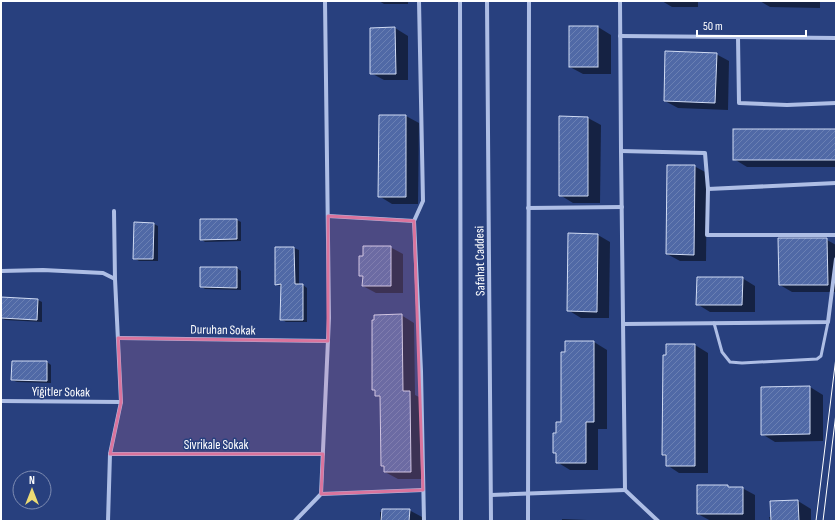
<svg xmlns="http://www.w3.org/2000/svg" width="837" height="522" viewBox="0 0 837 522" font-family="'Sofia Sans Condensed',sans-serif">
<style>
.shadow{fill:#0007}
.building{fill:url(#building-hatch);stroke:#d0dbf4}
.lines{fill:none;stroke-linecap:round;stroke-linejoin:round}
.lane{stroke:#aebee5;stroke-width:3}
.street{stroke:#aebee5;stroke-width:4}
.tram{stroke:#fff;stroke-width:1}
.marked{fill:#da749d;fill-opacity:0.2;stroke:#da749d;stroke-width:3;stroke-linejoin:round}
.labels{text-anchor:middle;stroke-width:3;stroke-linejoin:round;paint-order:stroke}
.street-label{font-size:13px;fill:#fff;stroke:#28407e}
</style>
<defs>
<pattern id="building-hatch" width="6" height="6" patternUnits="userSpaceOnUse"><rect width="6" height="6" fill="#5069a6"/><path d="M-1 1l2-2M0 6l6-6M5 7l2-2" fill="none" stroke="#6a80b3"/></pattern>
</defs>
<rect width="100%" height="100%" fill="#28407e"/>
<g class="shadow">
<path d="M379,1H408V4H384Z"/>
<path d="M662,1H698V7H672Z"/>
<path d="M760,1H820V8L770,7Z"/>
<path d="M598,27L611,35V74H583L570,67Z"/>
<path d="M395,28L408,36V80H384L371,73V29Z"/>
<path d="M716,54L729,61L728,110L678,108L665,101Z"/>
<path d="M406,116L419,123L418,204H392L379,196Z"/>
<path d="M588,118L601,125L600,203H573L560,195Z"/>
<path d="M836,130V167H747L734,159Z"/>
<path d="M694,166L707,173L706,261H680L667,254Z"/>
<path d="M237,220L241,222V241L205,242L201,239Z"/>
<path d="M154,224L158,226V261H139L134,258Z"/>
<path d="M598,235L610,242L609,318H581L568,310Z"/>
<path d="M779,240H827L836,245V292H792L780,285Z"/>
<path d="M390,247L403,254V293H376L363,286L364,277L360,275Z"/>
<path d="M276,248H294L299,250V285H303L307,288V322H286L281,319L282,287L276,284Z"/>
<path d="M237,268L241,271V290L205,289L201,286Z"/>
<path d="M742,278L755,286V312H710L697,304Z"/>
<path d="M1,298L38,300L42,302V322L5,320L1,318Z"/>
<path d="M401,315L414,323L415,395L423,399L424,479H398L385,472V467L382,466L381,398L376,395V391L373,389L375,321Z"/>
<path d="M566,342H594L607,350V429H598V470H570L557,462V454L554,452L557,434L562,423Z"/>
<path d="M667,345H695L708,353V473H679L667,465V457L663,455Z"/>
<path d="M47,362L51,365V383L17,382L12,380Z"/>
<path d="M810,387L823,395V441L775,442L762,434Z"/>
<path d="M728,486L731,488H742L755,495V521H711L698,514Z"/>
<path d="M798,501L811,509V521H770L769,517H772Z"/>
<path d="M409,510L422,517V521H380V512Z"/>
<path d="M562,519L612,521H562Z"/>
</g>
<g class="building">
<rect x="569" y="26" width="29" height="41"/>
<path d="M395,27L396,74H370V28Z"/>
<path d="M665,51L717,53L715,103L664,101Z"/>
<path d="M379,115H406V197H378Z"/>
<path d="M559,116L588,117V196H559Z"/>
<rect x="733" y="129" width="103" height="31"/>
<path d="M667,165H695L694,255L666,254Z"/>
<path d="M200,219H237V239L200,240Z"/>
<path d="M134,222L154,223L153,259H133Z"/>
<path d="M568,233L598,234L597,312L567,311Z"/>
<path d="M778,238H827L828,285H779Z"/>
<path d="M363,246H391V286H362L363,276H359V256H363Z"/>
<path d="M275,247H294L295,284H303V320H280L281,284L275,285Z"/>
<path d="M200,267H237V288L200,287Z"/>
<path d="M697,277H743L742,305H696Z"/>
<path d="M1,297L38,299L37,320L1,318Z"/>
<path d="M402,314L403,391H410L411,472H384V466H381L380,396H375V390H372V320H374V315Z"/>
<path d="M565,341H594V422H586V463H556V453H553V433H556V422H561V352H565Z"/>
<path d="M666,344H695V466H666V455H662L663,355H666Z"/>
<path d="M12,361H47V381L11,380Z"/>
<path d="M810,386V434L761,435V387Z"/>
<path d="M697,485H728V487H743V514H697Z"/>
<path d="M798,500L799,521H771L770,501Z"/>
<path d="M382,509H410L409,521H381Z"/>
</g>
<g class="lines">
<path class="lane" d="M714,323L722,352L730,362L742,363L817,359L821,356L828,322"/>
<g class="street">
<path d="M419,1L423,201L414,221L421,371L424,521"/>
<path d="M460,1L461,521"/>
<path d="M487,1L491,521"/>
<path d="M620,1L621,151L625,490L658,521"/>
<path d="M620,36L836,38"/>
<path d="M738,37L739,103L787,105L836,103"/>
<path d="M621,151L705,153L708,189L836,183"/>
<path d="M708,189L707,235H836"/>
<path d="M528,208L622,207"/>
<path d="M114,211L115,279"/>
<path d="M328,216L414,221"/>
<path d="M1,271L43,270L103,273L115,279L121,402L110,454L108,521"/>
<path d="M624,324L828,322L836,259"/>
<path d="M118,338L328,341"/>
<path d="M1,401L121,402"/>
<path d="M110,454H323"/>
<path d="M321,494L423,490"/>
<path d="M491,495L625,490"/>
<path d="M295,521L321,494L329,318L325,1"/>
<path d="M528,521L529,1"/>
</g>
<g class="tram">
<path d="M816,521L836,357"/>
<path d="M823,521L836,413"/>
</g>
</g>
<path class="marked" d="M328,216L414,221L423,490L321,494L323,454H110L121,402L118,338L328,341Z"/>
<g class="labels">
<g class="street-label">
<text transform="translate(479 261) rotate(-91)" y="5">Safahat Caddesi</text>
<text transform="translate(223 329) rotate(1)" y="5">Duruhan Sokak</text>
<text transform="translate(61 391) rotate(1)" y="5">Yiğitler Sokak</text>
<text x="216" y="449">Sivrikale Sokak</text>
</g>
</g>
<rect width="837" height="522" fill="none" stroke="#ffffff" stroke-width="4"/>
<g transform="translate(32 490)"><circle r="19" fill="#28407e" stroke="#7e8cb2"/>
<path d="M0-3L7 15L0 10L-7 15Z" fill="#ecdb74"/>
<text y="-6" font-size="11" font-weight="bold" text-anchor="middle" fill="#ffffff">N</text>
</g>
<path d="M697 30v6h109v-6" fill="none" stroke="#ffffff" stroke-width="2"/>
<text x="703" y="30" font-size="12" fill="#ffffff" stroke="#28407e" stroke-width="3" paint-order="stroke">50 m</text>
</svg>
